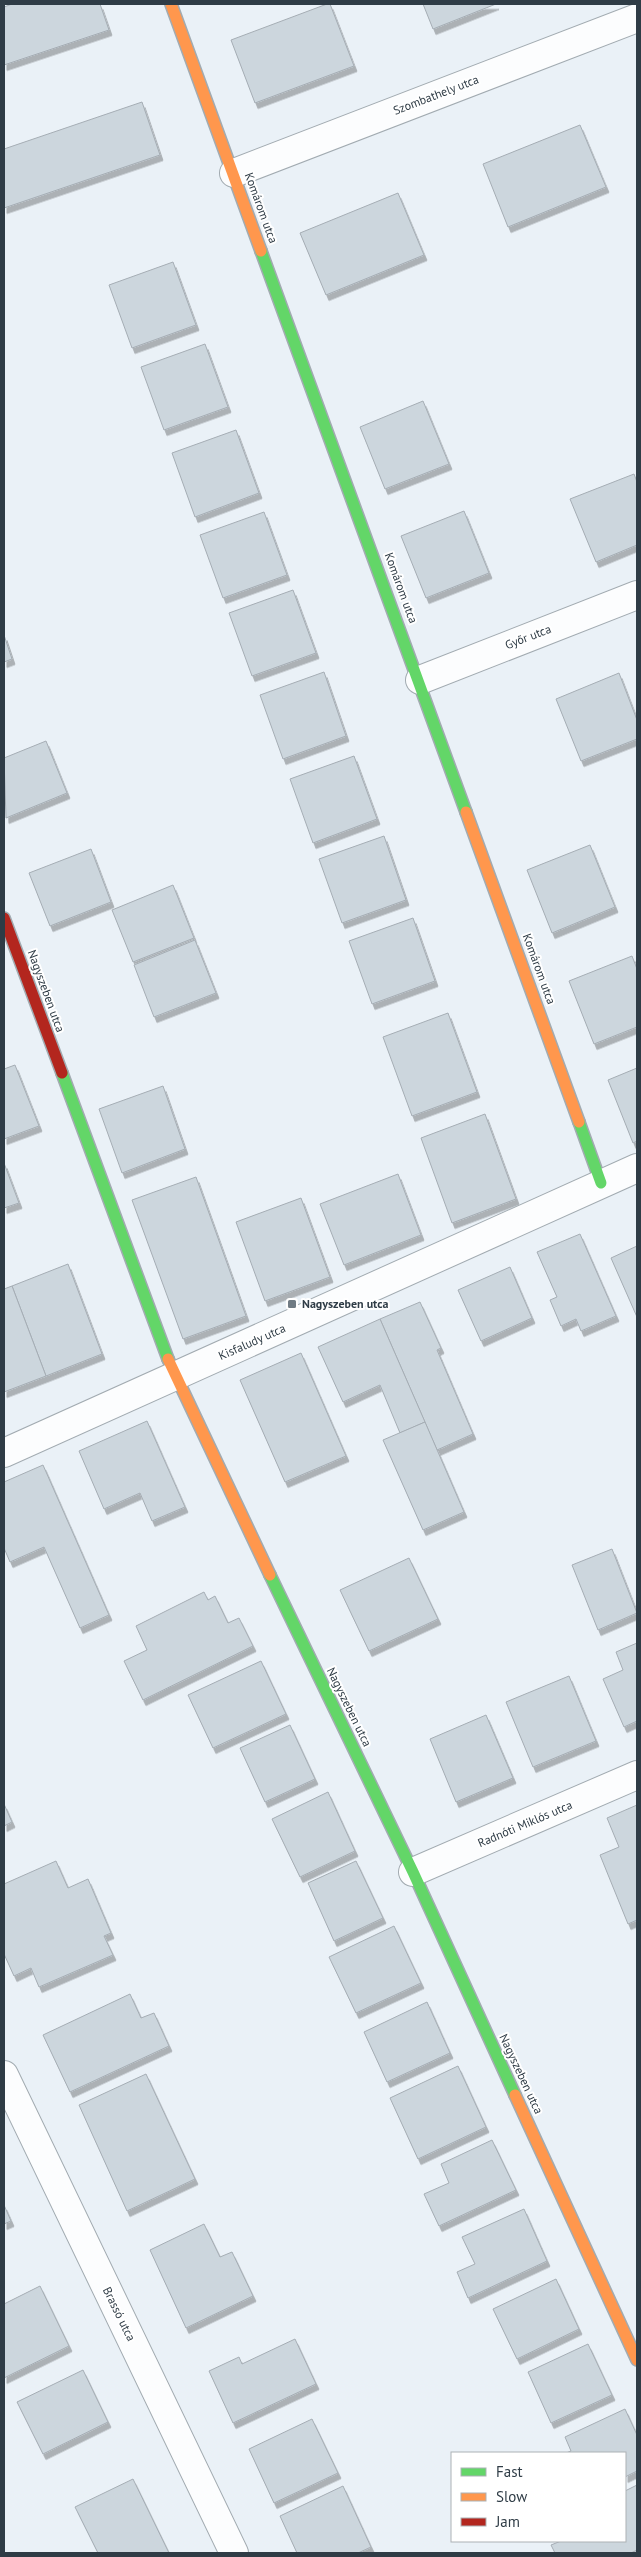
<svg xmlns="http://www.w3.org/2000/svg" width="641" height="2557" viewBox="0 0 641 2557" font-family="'PT Sans',sans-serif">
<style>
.building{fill:#ccd6dd;stroke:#a5adb4;filter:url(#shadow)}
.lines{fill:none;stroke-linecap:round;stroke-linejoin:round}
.street-casing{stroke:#a2abb1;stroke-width:30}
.fast-casing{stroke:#a2abb1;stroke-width:14}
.slow-casing{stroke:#a2abb1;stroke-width:14}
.jam-casing{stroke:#a2abb1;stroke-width:14}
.street{stroke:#fcfdfe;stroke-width:28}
.fast{stroke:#63d668;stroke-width:11}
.slow{stroke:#ff974d;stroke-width:11}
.jam{stroke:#b3261e;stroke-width:11}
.poi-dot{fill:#707b84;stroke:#fff;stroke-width:2}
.labels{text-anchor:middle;stroke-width:4;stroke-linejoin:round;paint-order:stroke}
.street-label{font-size:12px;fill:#2f3c46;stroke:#fff}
.poi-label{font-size:12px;font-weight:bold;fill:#2f3c46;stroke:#fff;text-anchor:start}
</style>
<defs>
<filter id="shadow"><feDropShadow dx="3" dy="5.5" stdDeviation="0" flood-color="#0004"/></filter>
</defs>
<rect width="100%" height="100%" fill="#eaf1f7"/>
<g class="building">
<path d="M12,4H100L109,30L4,65V7Z"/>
<path d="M327,4H330L354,66L255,103L231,40Z"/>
<path d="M423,4H496L433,29Z"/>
<path d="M142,102L160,155L4,208V149Z"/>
<path d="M580,125L606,187L508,227L483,164Z"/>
<path d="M398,193L424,255L326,295L300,233Z"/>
<path d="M173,262L196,325L132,348L109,285Z"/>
<path d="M205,344L228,407L164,430L141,367Z"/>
<path d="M423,401L449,464L385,489L360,427Z"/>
<path d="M236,430L259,493L195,517L172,453Z"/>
<path d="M634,474L637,482V545L596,562L570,499Z"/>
<path d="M464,511L489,573L426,598L401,536Z"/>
<path d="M264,512L287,575L223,598L200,535Z"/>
<path d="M293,590L316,653L252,676L229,613Z"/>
<path d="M4,635L12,659L4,662Z"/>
<path d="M324,672L346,736L283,759L260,695Z"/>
<path d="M619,673L637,720V739L581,761L556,699Z"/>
<path d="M46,741L67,793L6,818L4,758Z"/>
<path d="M354,756L377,819L313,843L290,779Z"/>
<path d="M384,836L406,900L342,923L319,859Z"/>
<path d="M590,845L615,907L552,933L527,870Z"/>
<path d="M91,849L111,902L50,926L29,873Z"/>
<path d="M173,885L194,938L133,962L112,910Z"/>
<path d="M413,918L435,981L372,1004L349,941Z"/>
<path d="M195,940L216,993L154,1017L134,965Z"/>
<path d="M632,956L637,969V1027L594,1044L569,981Z"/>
<path d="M448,1013L477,1092L412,1116L383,1037Z"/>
<path d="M15,1065L39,1126L4,1139V1069Z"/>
<path d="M637,1068V1141L633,1143L608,1080Z"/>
<path d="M163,1086L185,1149L122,1173L99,1109Z"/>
<path d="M485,1114L516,1199L452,1223L421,1138Z"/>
<path d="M4,1163L19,1203L4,1208Z"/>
<path d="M398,1174L421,1235L344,1265L320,1204Z"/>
<path d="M196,1177L246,1316L183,1339L132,1200Z"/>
<path d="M301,1198L330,1277L265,1301L236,1222Z"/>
<path d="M580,1234L616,1316L581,1331L576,1319L561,1326L550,1300L557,1297L537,1252Z"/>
<path d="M637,1246V1317L611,1258Z"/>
<path d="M68,1264L102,1354L46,1376L12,1286Z"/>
<path d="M510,1267L532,1318L481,1341L458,1290Z"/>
<path d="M12,1286L46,1376L4,1392V1289Z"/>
<path d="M420,1302L441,1348L437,1350L473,1434L437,1450L380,1319Z"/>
<path d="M380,1319L425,1422L400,1433L380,1385L343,1402L318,1347Z"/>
<path d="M301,1353L346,1456L285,1482L240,1380Z"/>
<path d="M147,1421L185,1507L152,1521L140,1493L104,1509L79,1451Z"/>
<path d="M425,1422L464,1512L423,1530L383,1440Z"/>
<path d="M43,1465L109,1615L80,1628L44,1547L10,1562L4,1548V1482Z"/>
<path d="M612,1549L637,1613L598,1630L572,1565Z"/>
<path d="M409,1558L438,1619L369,1651L340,1590Z"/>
<path d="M204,1592L208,1600L215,1596L228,1623L239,1618L253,1646L143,1700L124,1661L147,1650L136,1626Z"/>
<path d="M637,1643V1721L624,1727L603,1679L623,1670L616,1652Z"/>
<path d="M261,1661L286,1714L213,1748L188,1695Z"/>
<path d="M569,1676L596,1741L533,1767L506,1702Z"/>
<path d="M486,1715L513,1778L456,1802L430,1739Z"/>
<path d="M290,1725L315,1779L265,1802L240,1748Z"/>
<path d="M328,1792L355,1851L300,1877L272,1819Z"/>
<path d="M4,1804L12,1822L4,1826Z"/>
<path d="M637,1805V1920L628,1924L600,1855L619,1847L607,1818Z"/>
<path d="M56,1861L68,1888L88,1879L111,1933L104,1936L113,1955L39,1987L31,1968L14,1976L4,1954V1884Z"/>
<path d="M356,1861L383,1918L334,1941L308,1883Z"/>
<path d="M394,1926L421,1983L356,2013L329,1957Z"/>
<path d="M130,1994L141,2018L154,2013L169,2046L70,2092L43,2035Z"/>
<path d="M427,2002L450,2053L387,2082L364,2032Z"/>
<path d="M458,2066L486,2127L418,2159L390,2098Z"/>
<path d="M146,2074L195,2179L127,2211L79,2105Z"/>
<path d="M492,2140L516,2190L439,2226L424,2194L449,2183L441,2164Z"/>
<path d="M4,2205L11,2221L4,2224Z"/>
<path d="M524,2209L547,2261L468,2298L457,2272L475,2264L462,2237Z"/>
<path d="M204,2224L220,2257L232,2252L253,2296L186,2328L150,2250Z"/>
<path d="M556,2279L579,2329L517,2359L493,2309Z"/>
<path d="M40,2286L69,2346L4,2378V2304Z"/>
<path d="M295,2339L316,2384L233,2423L209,2371L239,2357L242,2364Z"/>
<path d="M588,2344L612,2395L551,2423L528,2372Z"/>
<path d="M83,2370L108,2422L43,2454L17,2402Z"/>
<path d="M625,2409L637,2435V2471L625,2477V2453H566L571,2451L565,2437Z"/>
<path d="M312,2419L338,2473L274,2503L249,2449Z"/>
<path d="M133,2479L169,2553H98L75,2507Z"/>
<path d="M637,2485V2550L631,2553H555L551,2545L561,2541H625V2491Z"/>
<path d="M343,2486L371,2547L358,2553H297L280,2516Z"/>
</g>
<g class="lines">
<g class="street-casing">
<g id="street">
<path d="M234,173L637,18"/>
<path d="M420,680L637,595"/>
<path d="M4,1453L637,1168"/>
<path d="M413,1872L637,1775"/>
<path d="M4,2075L234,2553"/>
</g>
</g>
<g class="fast-casing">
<g id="fast">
<path d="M261,251L466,812"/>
<path d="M62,1073L168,1359"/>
<path d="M579,1122L601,1183"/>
<path d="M270,1575L413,1872L515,2095"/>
</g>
</g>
<g class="slow-casing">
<g id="slow">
<path d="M171,4L261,251"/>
<path d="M466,812L579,1122"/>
<path d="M168,1359L270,1575"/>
<path d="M515,2095L637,2360"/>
</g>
</g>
<g class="jam-casing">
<path id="jam" d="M4,918L62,1073"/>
</g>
<use href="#street" class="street"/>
<use href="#fast" class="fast"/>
<use href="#slow" class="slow"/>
<use href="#jam" class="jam"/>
</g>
<rect class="poi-dot" x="287" y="1299" width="10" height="10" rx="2.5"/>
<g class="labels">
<g class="street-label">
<text transform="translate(436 95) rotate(-21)" y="4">Szombathely utca</text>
<text transform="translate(261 208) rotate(70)" y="4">Komárom utca</text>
<text transform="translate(401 588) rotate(70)" y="4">Komárom utca</text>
<text transform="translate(528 637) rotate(-21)" y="4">Győr utca</text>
<text transform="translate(539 969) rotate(70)" y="4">Komárom utca</text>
<text transform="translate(46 991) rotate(70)" y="4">Nagyszeben utca</text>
<text transform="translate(252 1342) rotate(-24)" y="4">Kisfaludy utca</text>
<text transform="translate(349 1707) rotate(64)" y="4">Nagyszeben utca</text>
<text transform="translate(525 1824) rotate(-23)" y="4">Radnóti Miklós utca</text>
<text transform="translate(521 2074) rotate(65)" y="4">Nagyszeben utca</text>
<text transform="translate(119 2314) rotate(64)" y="4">Brassó utca</text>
</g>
<g class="poi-label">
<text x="302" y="1308">Nagyszeben utca</text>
</g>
</g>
<rect width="641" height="2557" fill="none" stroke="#2f3c46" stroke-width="10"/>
<rect x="451" y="2452" width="175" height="90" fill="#ffffff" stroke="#acb1b5"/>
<rect x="461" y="2468" width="25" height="8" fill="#63d668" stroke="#acb1b5"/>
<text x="496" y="2477" font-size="15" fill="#2f3c46">Fast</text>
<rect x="461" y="2493" width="25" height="8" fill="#ff974d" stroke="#acb1b5"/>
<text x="496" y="2502" font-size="15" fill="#2f3c46">Slow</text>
<rect x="461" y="2518" width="25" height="8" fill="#b3261e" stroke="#acb1b5"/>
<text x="496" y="2527" font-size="15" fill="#2f3c46">Jam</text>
</svg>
